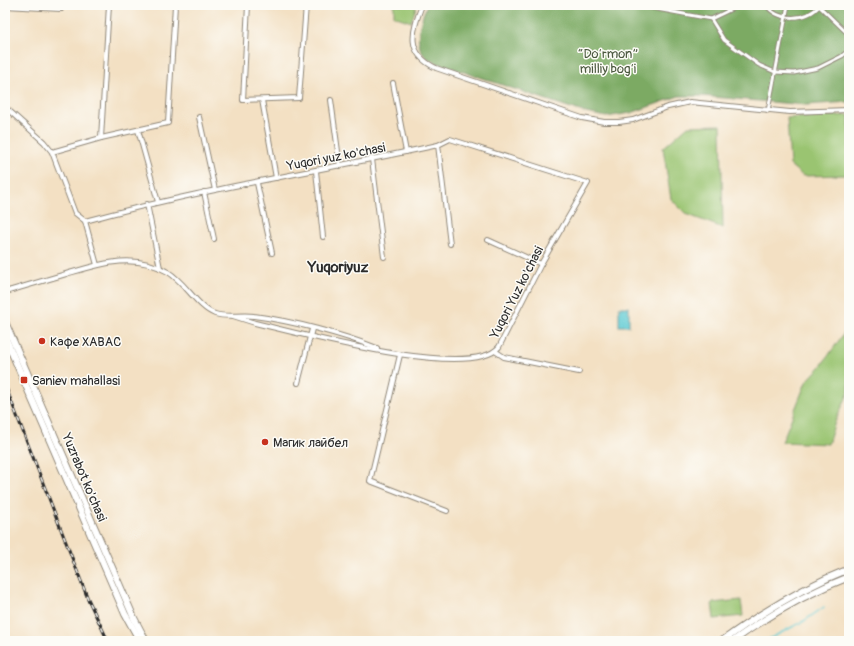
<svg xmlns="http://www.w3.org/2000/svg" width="854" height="646" viewBox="0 0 854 646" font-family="Pangolin,sans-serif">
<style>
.green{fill:#9ac471;stroke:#62784e}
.forest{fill:#7baa63;stroke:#536a47}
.water{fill:#5dcad3;stroke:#447a7f}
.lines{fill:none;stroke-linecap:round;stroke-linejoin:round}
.stream{stroke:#5dcad3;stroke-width:1.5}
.pedestrian-casing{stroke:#8f8677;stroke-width:5}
.minor-casing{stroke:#8f8677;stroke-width:6}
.primary-casing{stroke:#8f8677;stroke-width:8}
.pedestrian{stroke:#fff;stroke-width:3}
.minor{stroke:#fff;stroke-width:4}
.primary{stroke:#fff;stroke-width:6}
.rail-casing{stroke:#2b2b2b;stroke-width:3}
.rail{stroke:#fdfcf7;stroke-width:1.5;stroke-dasharray:4.5;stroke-linecap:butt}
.poi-dot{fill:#c8321e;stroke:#fdfcf7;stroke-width:1.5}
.labels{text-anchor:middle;stroke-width:3;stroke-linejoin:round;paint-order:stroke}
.park-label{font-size:13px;fill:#4c5940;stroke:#fdfcf7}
.street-label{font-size:13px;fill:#2b2b2b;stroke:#fdfcf7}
.poi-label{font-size:13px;fill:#2b2b2b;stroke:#fdfcf7;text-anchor:start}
.quarter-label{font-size:15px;font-weight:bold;fill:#2b2b2b;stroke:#fdfcf7}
</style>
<rect width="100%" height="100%" fill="#fdfcf7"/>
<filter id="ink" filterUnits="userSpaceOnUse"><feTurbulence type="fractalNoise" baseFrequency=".025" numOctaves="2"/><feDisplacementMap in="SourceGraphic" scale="8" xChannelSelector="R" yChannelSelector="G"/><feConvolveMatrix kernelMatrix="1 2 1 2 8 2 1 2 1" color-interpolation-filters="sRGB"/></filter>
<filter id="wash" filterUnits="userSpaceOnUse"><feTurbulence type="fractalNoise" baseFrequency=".012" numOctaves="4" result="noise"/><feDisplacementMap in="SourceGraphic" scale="16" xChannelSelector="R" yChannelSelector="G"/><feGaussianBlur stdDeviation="0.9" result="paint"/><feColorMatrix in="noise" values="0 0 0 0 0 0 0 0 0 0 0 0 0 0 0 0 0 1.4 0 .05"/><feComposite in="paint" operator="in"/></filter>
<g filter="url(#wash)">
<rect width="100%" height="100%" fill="#f3e0c3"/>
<g class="green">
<path d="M394,5H417L411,22L394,16Z"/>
<path d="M849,115V175L803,176L790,165L787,118Z"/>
<path d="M721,125L723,228L686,214L671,199L663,148L688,126Z"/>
<path d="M849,326V392L835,422L828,444L782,442L806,382L821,366Z"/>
<path d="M741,600L743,616L714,619L712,603Z"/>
</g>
<path class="forest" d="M427,5H849V102L806,105L701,96H679L631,113L606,117L586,113L434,62C431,60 426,58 424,55C413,42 421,19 427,5Z"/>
<rect class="water" x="619" y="307" width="10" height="19"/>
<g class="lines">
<path class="stream" d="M765,641L804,621L824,607"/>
</g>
</g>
<g filter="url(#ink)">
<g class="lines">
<g class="pedestrian-casing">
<g id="pedestrian">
<path d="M635,5L711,19L740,5"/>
<path d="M766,5C778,22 807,21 820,5"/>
<path d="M819,6L849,35"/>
<path d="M711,19L724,40L759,65L775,72L794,73L818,68L842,56L849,50"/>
<path d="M768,111L788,5"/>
</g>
</g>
<g class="minor-casing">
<g id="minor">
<path d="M248,5L243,100L299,98L306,5"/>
<path d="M422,5C412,32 405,53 436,68L582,118L604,122H619L633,120L668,107L690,102L790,112L849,110"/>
<path d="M5,6L61,9"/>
<path d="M393,83L406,152"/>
<path d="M262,100L276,178"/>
<path d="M331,100L340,166"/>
<path d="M5,107L44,142L52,152L75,213L85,221L97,265"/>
<path d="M199,117L215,190"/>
<path d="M138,130L158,202"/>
<path d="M101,138L109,5"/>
<path d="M438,145L450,244"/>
<path d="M52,152L101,138L168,123L175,5"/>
<path d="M372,159L384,257"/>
<path d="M316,171L323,237"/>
<path d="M257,183L272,253"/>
<path d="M204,192L214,239"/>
<path d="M147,204L160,268"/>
<path d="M85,221C201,189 320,171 438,145L450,139L588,183L541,264L499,347C471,381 298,333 255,323L233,316"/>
<path d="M488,240L541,264"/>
<path d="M5,292C25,286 46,280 66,274C100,264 134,252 168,272C185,282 198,308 215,314C227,318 242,314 254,316C292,321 342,334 377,348"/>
<path d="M495,351L504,357L579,372"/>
<path d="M400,355L370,481L447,511"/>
<path d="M298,383L312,329"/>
</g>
</g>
<g class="primary-casing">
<g id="primary">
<path d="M5,322L134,618L146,641"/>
<path d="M5,337L125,614L140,641"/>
<path d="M722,641C762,612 803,587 849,569"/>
<path d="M733,641C769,615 807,593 849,577"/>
</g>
</g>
<use href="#pedestrian" class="pedestrian"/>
<use href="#minor" class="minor"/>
<use href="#primary" class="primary"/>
<g class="rail-casing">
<path id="rail" d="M5,385L88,599L108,641"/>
</g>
<use href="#rail" class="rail"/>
</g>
</g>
<g class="poi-dot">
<circle cx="42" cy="341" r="4"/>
<rect x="20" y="376" width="8" height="8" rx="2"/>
<circle cx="265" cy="442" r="4"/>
</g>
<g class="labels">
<g class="park-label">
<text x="608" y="58">“Do‘rmon”<tspan x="608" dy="15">milliy bog‘i</tspan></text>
</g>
<g class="street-label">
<text transform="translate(336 156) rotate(-11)" y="5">Yuqori yuz ko'chasi</text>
<text transform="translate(516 292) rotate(-63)" y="5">Yuqori Yuz ko'chasi</text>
<text transform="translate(85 477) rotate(67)" y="5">Yuzrabot ko'chasi</text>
</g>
<g class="poi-label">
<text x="50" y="346">Кафе ХАВАС</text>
<text x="32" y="385">Saniev mahallasi</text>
<text x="273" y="447">Магик лайбел</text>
</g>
<g class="quarter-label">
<text x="338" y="272">Yuqoriyuz</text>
</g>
</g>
<rect width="854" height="646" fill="none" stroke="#fdfcf7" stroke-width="20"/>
</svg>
